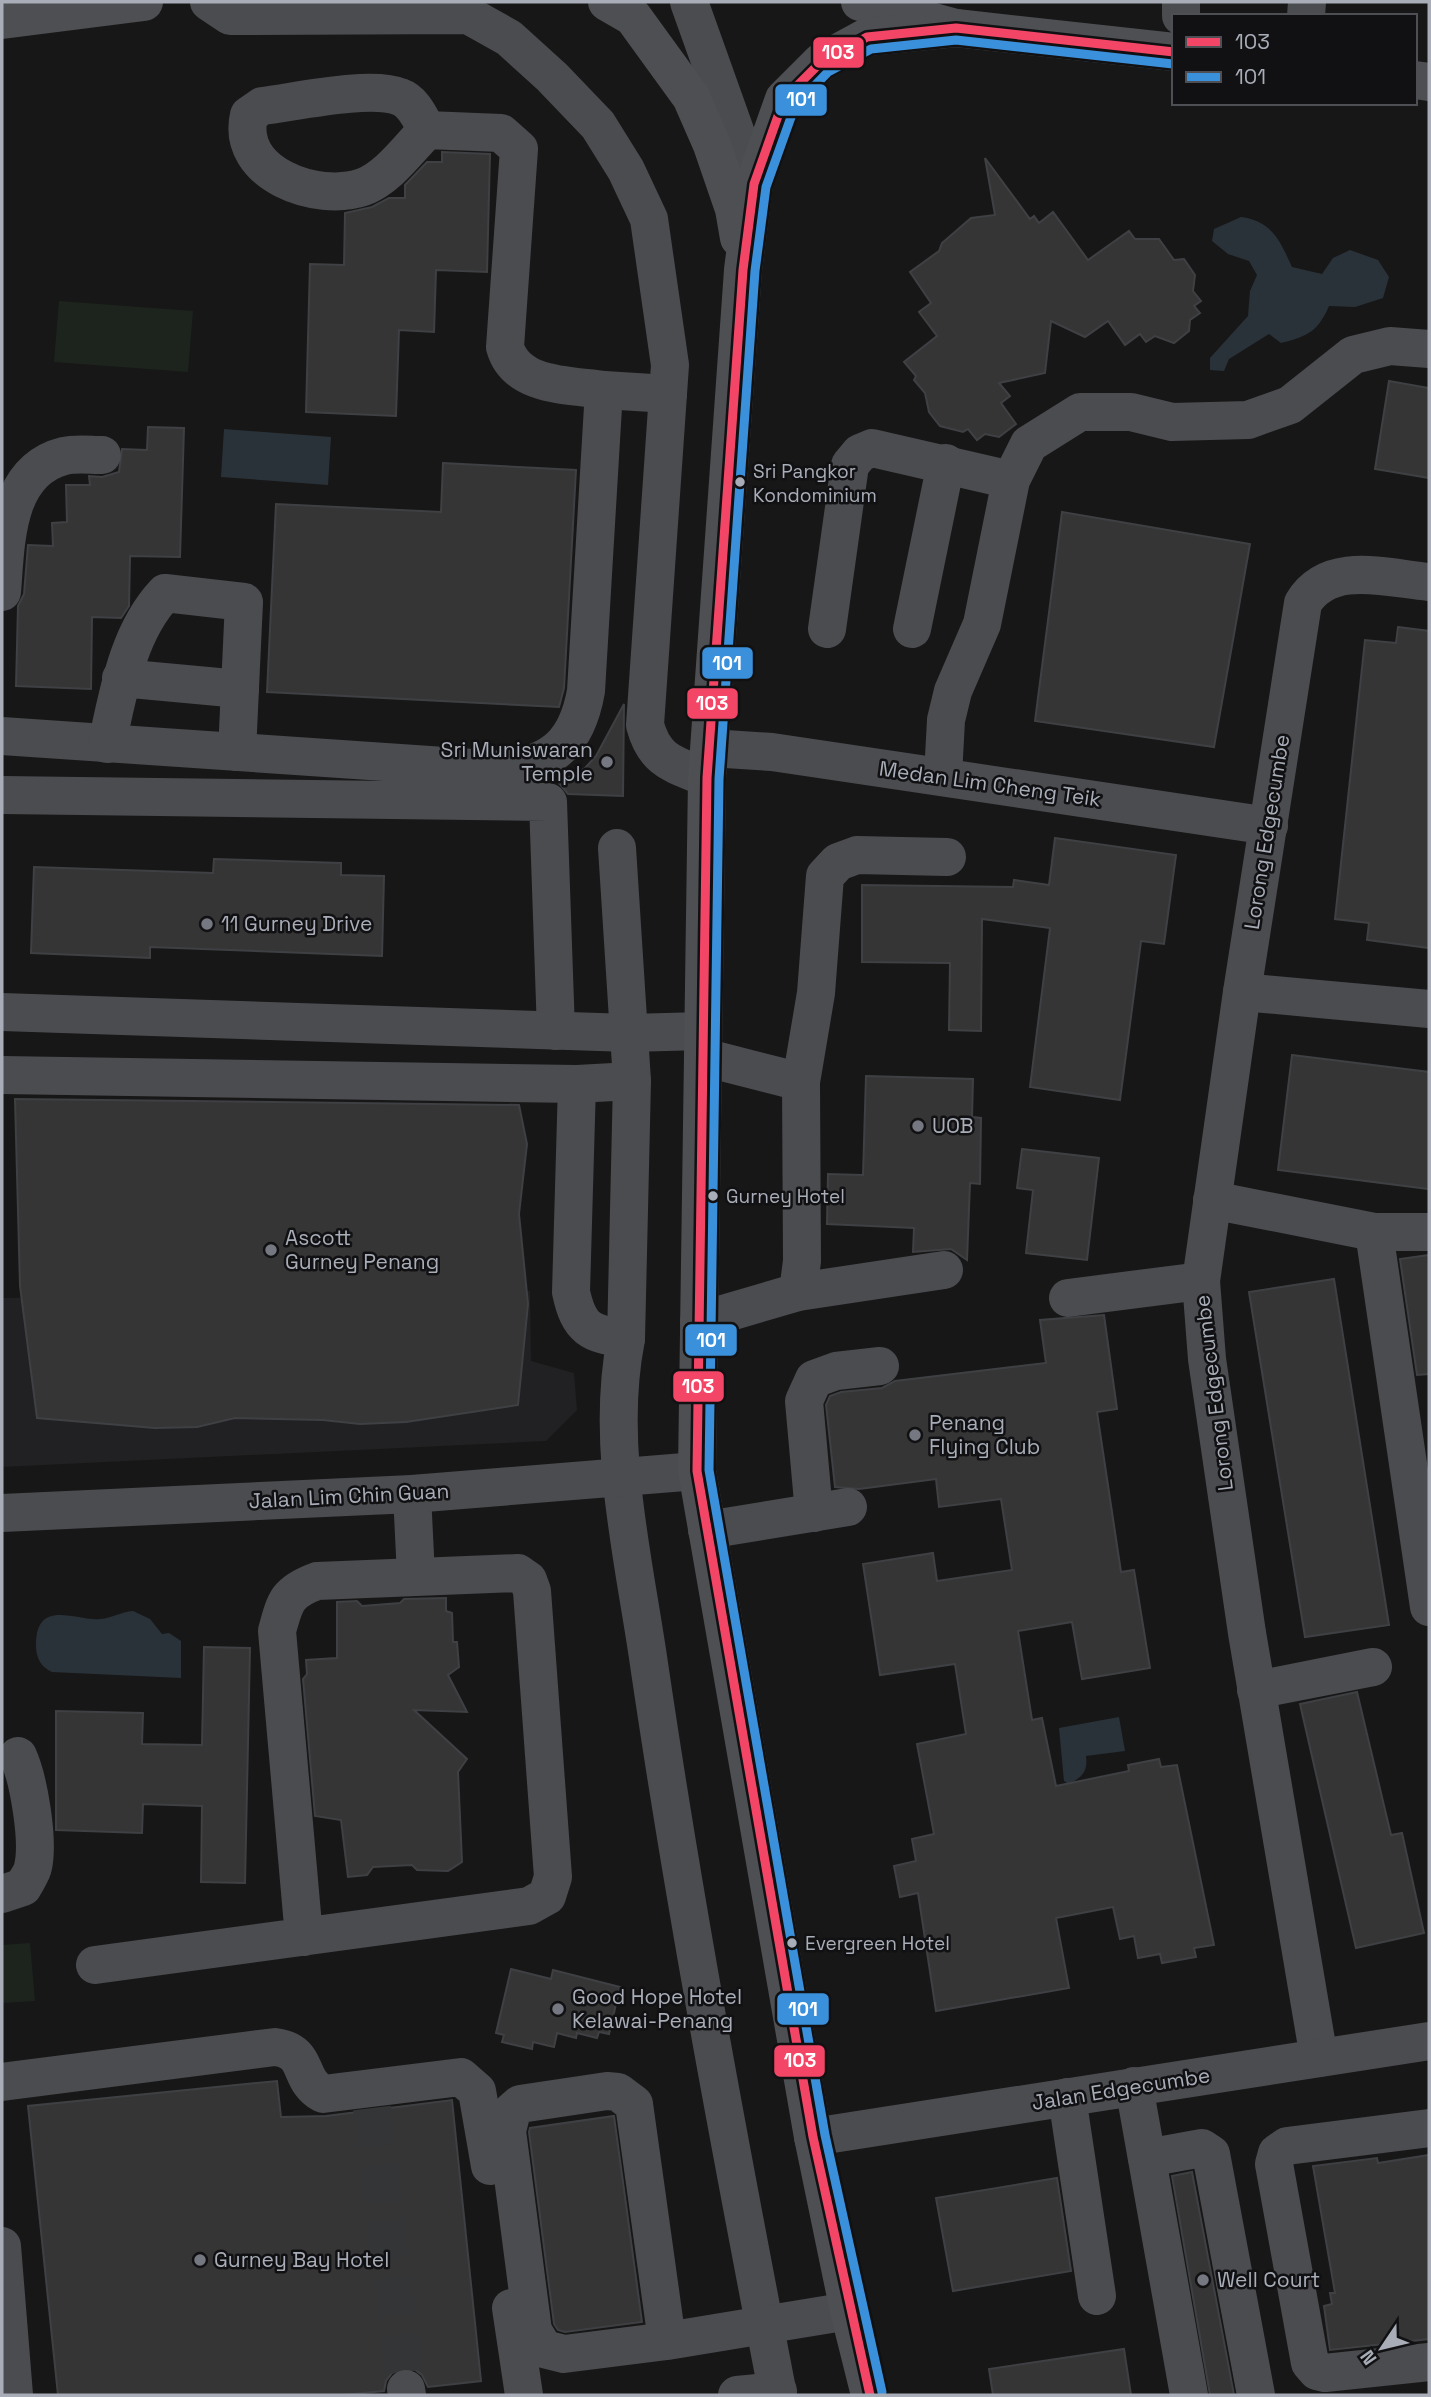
<svg xmlns="http://www.w3.org/2000/svg" width="1431" height="2397" viewBox="0 0 1431 2397" font-family="'Space Grotesk',sans-serif">
<style>
.built{fill:#212123}
.green{fill:#1d241e}
.water{fill:#2a3239}
.building{fill:#353536;stroke:#3f4043;stroke-width:2}
.lines{fill:none;stroke-linecap:round;stroke-linejoin:round}
.minor-tunnel{stroke:#343537;stroke-width:38;stroke-dasharray:38 19;stroke-linecap:butt}
.minor{stroke:#4b4c50;stroke-width:38}
.major{stroke:#4d4f52;stroke-width:38}
.bus-1-casing{stroke:#111113;stroke-width:14}
.bus-2-casing{stroke:#111113;stroke-width:14}
.bus-1{stroke:#f34667;stroke-width:9}
.bus-2{stroke:#3a90db;stroke-width:9}
.bus-dot{fill:#a8adb8;stroke:#111113;stroke-width:2.5}
.poi-dot{fill:#757880;stroke:#111113;stroke-width:2.5}
.labels{text-anchor:middle;stroke-width:5;stroke-linejoin:round;paint-order:stroke}
.bus-label{font-size:19px;fill:#a8adb8;stroke:#111113;text-anchor:start}
.poi-label{font-size:21px;fill:#a8adb8;stroke:#111113;text-anchor:start}
.street-label{font-size:21px;fill:#a8adb8;stroke:#111113}
.line-badge{stroke:#111113;stroke-width:2.5}
.badge-label{font-size:19px;text-anchor:middle;font-weight:bold;fill:#fff}
</style>
<rect width="100%" height="100%" fill="#171717"/>
<path class="built" d="M530,1291L531,1361L574,1373L577,1410L546,1441L2,1467V1298Z"/>
<g class="green">
<path d="M59,301L193,311L188,372L54,362Z"/>
<path d="M30,1943L35,2001L2,2003V1945Z"/>
</g>
<g class="water">
<path d="M1241,217C1272,221 1280,241 1292,267L1322,274L1333,258L1350,250L1378,260L1389,277L1383,298L1355,307L1329,306C1318,331 1309,336 1281,343L1269,334L1229,359L1224,371L1210,370V358L1248,316L1250,291L1257,275L1249,261L1228,254L1212,241L1214,229Z"/>
<path d="M224,429L331,437L328,485L221,477Z"/>
<path d="M133,1611L150,1619L162,1634L169,1633L181,1641V1678L52,1672C41,1667 36,1658 36,1645C36,1597 78,1622 100,1619C112,1618 121,1612 133,1611Z"/>
<path d="M1119,1717L1125,1751L1086,1756C1088,1772 1082,1777 1069,1784L1064,1781L1059,1728Z"/>
</g>
<g class="building">
<path d="M442,152L490,154L487,272L436,270L434,332L399,330L396,416L306,412L310,264L344,265L345,213L372,207L389,198H405V185L427,162H442Z"/>
<path d="M985,158L1030,219L1034,216L1039,223L1053,212L1088,260L1129,231L1135,239H1159L1174,260L1184,259L1195,275L1193,291L1201,301L1194,306L1200,313L1190,320L1189,331L1174,343L1155,336L1146,342L1140,334L1125,345L1108,321L1085,337L1051,321L1045,373L999,383L1010,396L1001,403L1016,424L999,437L985,434L977,440L968,429L963,432L940,426L929,412L925,393L914,380L916,376L904,362L937,336L919,312L931,303L910,272L939,251L942,243L971,218L995,215Z"/>
<path d="M1389,381L1429,388V478L1375,469Z"/>
<path d="M148,427L184,428L180,557L130,556L129,606L121,618L92,617L91,689L16,686L18,606L24,594L28,545L53,546L52,523L67,522L66,485H90L89,476L102,477L119,472L122,449L147,450Z"/>
<path d="M443,463L576,470L564,688L559,707L267,692L276,504L441,512Z"/>
<path d="M1062,512L1250,544L1214,747L1035,721Z"/>
<path d="M1398,627L1429,631V948L1367,940L1369,923L1335,919L1365,640L1396,643Z"/>
<path d="M624,704L623,796L568,794L559,783L585,768L596,756Z"/>
<path d="M1055,838L1176,855L1164,944L1141,941L1120,1100L1030,1087L1050,928L982,919L981,1031L949,1030L950,963L862,962V885L1013,887L1014,880L1049,885Z"/>
<path d="M214,859L341,863V875L384,876L382,956L150,947V958L31,953L34,867L213,873Z"/>
<path d="M1292,1055L1429,1072V1189L1278,1170Z"/>
<path d="M866,1076L973,1079L972,1117L981,1118L980,1184L970,1183L967,1260L951,1249L913,1252L914,1228L827,1224L828,1174L863,1175Z"/>
<path d="M15,1099L519,1105L527,1144L519,1214L528,1304L518,1405L406,1422L360,1424L323,1420L235,1418L197,1427L155,1428L37,1418L20,1286Z"/>
<path d="M1022,1149L1099,1158L1087,1260L1026,1253L1033,1190L1017,1188Z"/>
<path d="M1429,1255V1374L1417,1375L1400,1259Z"/>
<path d="M1334,1279L1389,1625L1305,1637L1249,1292Z"/>
<path d="M1104,1315L1117,1409L1097,1412L1121,1572L1134,1570L1150,1668L1082,1679L1072,1622L1018,1631L1032,1720L1042,1718L1056,1786L1129,1771L1128,1765L1159,1759L1161,1767L1177,1765L1214,1945L1194,1948L1196,1957L1162,1963L1160,1954L1138,1958L1134,1936L1120,1939L1113,1907L1056,1918L1069,1988L936,2011L918,1893L900,1897L894,1866L916,1861L912,1839L934,1834L917,1744L966,1734L955,1664L880,1675L863,1564L933,1553L937,1581L1012,1570L1001,1499L939,1507L936,1479L859,1489L835,1487L826,1405L830,1396L841,1392L882,1388L895,1381L1046,1363L1040,1320Z"/>
<path d="M446,1598V1611L452,1613L453,1642H457L459,1667L448,1675L467,1712L414,1710L467,1759L458,1772L462,1862L448,1871L417,1870L412,1865L373,1867L367,1875L348,1877L341,1820L315,1816L303,1679L307,1674L306,1660L337,1658V1602L357,1601L362,1606L400,1603L404,1599Z"/>
<path d="M204,1647L250,1648L245,1883L201,1882L202,1806L143,1804L142,1833L56,1830V1711L143,1713L142,1744L202,1745Z"/>
<path d="M1357,1692L1391,1835L1402,1833L1424,1933L1356,1948L1300,1704Z"/>
<path d="M511,1969L551,1979L553,1970L620,1987L609,2034L599,2032L597,2038L577,2033L576,2038L557,2033L554,2047L533,2042L532,2049L502,2042L504,2035L496,2033Z"/>
<path d="M277,2081L281,2117L326,2116L452,2100L481,2381L428,2387L422,2375L414,2369L403,2367L392,2373L386,2381L384,2391L342,2395H58L28,2106Z"/>
<path d="M614,2116L642,2322L565,2332L558,2330L554,2324L529,2132L530,2128Z"/>
<path d="M1429,2155V2339L1330,2350L1324,2306L1332,2304L1330,2293H1335L1313,2166L1377,2158L1378,2163Z"/>
<path d="M1192,2172L1234,2395H1210L1172,2176Z"/>
<path d="M1057,2178L1071,2271L953,2291L936,2198Z"/>
<path d="M1124,2349L1131,2395H993L989,2369Z"/>
</g>
<g class="lines">
<path class="minor-tunnel" d="M372,2108L406,2389"/>
<g class="minor">
<path d="M209,2L230,16L468,15L509,38L552,77L598,125L626,170L649,219L670,365L645,725C655,762 674,764 707,778"/>
<path d="M689,2L754,184"/>
<path d="M1181,16V2"/>
<path d="M1306,16L1307,2"/>
<path d="M604,390L668,394"/>
<path d="M2,592C6,543 5,471 64,456C76,453 90,455 102,455"/>
<path d="M827,629L850,465L860,453L872,448L1011,480"/>
<path d="M912,629L946,463"/>
<path d="M121,678L240,689"/>
<path d="M2,736L503,770C554,763 577,742 586,691L604,390C569,385 516,387 505,347L519,149L501,133L427,130C420,118 414,102 400,97C371,85 295,102 262,106L249,115C235,174 317,203 363,187C388,178 409,148 427,130"/>
<path d="M107,744C118,693 128,632 165,593L244,602L237,752"/>
<path d="M710,748L772,752L1269,826"/>
<path d="M943,776L946,720L953,691L982,624L1011,480L1029,444L1080,412H1131L1172,422L1248,420L1290,405L1353,355L1390,346L1429,349"/>
<path d="M2,795L548,802L556,1031"/>
<path d="M617,848L632,1081L626,1339C605,1445 634,1559 649,1664C685,1909 731,2152 778,2395"/>
<path d="M1242,992L1429,1009"/>
<path d="M2,1012L629,1033L703,1031"/>
<path d="M703,1057L801,1082L802,1261L798,1292"/>
<path d="M2,1075L577,1084L632,1081"/>
<path d="M801,1082L816,993L825,876L838,862L857,855L947,857"/>
<path d="M577,1084L571,1292C579,1329 590,1334 626,1339"/>
<path d="M1212,1200L1374,1232H1429"/>
<path d="M1374,1232L1429,1607"/>
<path d="M1068,1298L1201,1281"/>
<path d="M699,1321L798,1292L944,1270"/>
<path d="M412,1494L416,1576"/>
<path d="M2,1513L412,1494L697,1471"/>
<path d="M814,1513L804,1401L814,1379L836,1371L880,1366"/>
<path d="M707,1530L848,1507"/>
<path d="M1256,1690L1373,1667"/>
<path d="M2,1894L23,1887C26,1881 32,1873 33,1867C39,1841 29,1780 18,1756"/>
<path d="M95,1965L529,1906L547,1896L553,1877L532,1591L528,1580L518,1573L317,1581C287,1592 285,1601 277,1631L304,1937"/>
<path d="M1319,2058L1247,1633L1207,1359L1201,1281L1242,992L1303,603C1329,560 1386,578 1429,582"/>
<path d="M2,2082L275,2047C311,2052 296,2079 323,2094L461,2077L477,2091L490,2166"/>
<path d="M1134,2086L1189,2395"/>
<path d="M1067,2097L1097,2296"/>
<path d="M1429,2128L1287,2146L1277,2153L1274,2164L1310,2363L1317,2371L1325,2373L1429,2362"/>
<path d="M813,2137L1429,2041"/>
<path d="M1147,2158L1202,2148L1211,2154L1256,2395"/>
<path d="M2,2246L14,2395"/>
<path d="M511,2308L524,2395"/>
<path d="M667,2341L634,2104L618,2092L607,2091L520,2104L512,2111L507,2131L533,2331L544,2349L564,2354L667,2341L849,2311"/>
<path d="M406,2389L407,2395"/>
<path d="M737,2395L778,2391"/>
</g>
<g class="major">
<path d="M607,2L633,17L691,97L712,145L734,209L739,238"/>
<path d="M860,2L956,28L1174,52"/>
<path d="M2,20L144,2"/>
<path d="M1415,80L1429,82"/>
<path d="M870,2395L849,2311L813,2137L697,1471L707,778L743,270L754,184L784,99L821,62L867,37L956,28"/>
</g>
<g class="bus-1-casing">
<path id="bus-1" d="M870,2395L813,2137L697,1471L707,778L743,270L754,184L784,99L821,62L867,37L956,28L1174,52"/>
</g>
<g class="bus-2-casing">
<path id="bus-2" d="M882,2392L825,2135L709,1470L719,779L755,271L766,187L795,106L828,72L871,49L956,40L1173,64"/>
</g>
<use href="#bus-1" class="bus-1"/>
<use href="#bus-2" class="bus-2"/>
</g>
<g class="bus-dot">
<circle cx="740" cy="482" r="6"/>
<circle cx="713" cy="1196" r="6"/>
<circle cx="792" cy="1943" r="6"/>
</g>
<g class="poi-dot">
<circle cx="607" cy="762" r="7"/>
<circle cx="207" cy="924" r="7"/>
<circle cx="918" cy="1126" r="7"/>
<circle cx="271" cy="1250" r="7"/>
<circle cx="915" cy="1435" r="7"/>
<circle cx="558" cy="2009" r="7"/>
<circle cx="200" cy="2260" r="7"/>
<circle cx="1203" cy="2280" r="7"/>
</g>
<g class="labels">
<g class="bus-label">
<text x="753" y="478">Sri Pangkor<tspan x="753" dy="24">Kondominium</tspan></text>
<text x="726" y="1203">Gurney Hotel</text>
<text x="805" y="1950">Evergreen Hotel</text>
</g>
<g class="poi-label">
<text x="593" y="757" text-anchor="end">Sri Muniswaran<tspan x="593" dy="24">Temple</tspan></text>
<text x="221" y="931">11 Gurney Drive</text>
<text x="932" y="1133">UOB</text>
<text x="285" y="1245">Ascott<tspan x="285" dy="24">Gurney Penang</tspan></text>
<text x="929" y="1430">Penang<tspan x="929" dy="24">Flying Club</tspan></text>
<text x="572" y="2004">Good Hope Hotel<tspan x="572" dy="24">Kelawai-Penang</tspan></text>
<text x="214" y="2267">Gurney Bay Hotel</text>
<text x="1217" y="2287">Well Court</text>
</g>
<g class="street-label">
<text transform="translate(990 784) rotate(8)" y="7">Medan Lim Cheng Teik</text>
<text transform="translate(1267 832) rotate(-81)" y="7">Lorong Edgecumbe</text>
<text transform="translate(1214 1393) rotate(-97)" y="7">Lorong Edgecumbe</text>
<text transform="translate(349 1496) rotate(-3)" y="7">Jalan Lim Chin Guan</text>
<text transform="translate(1121 2089) rotate(-9)" y="7">Jalan Edgecumbe</text>
</g>
</g>
<g class="line-badge">
<rect x="812" y="36" width="53" height="33" rx="7" fill="#f34667"/>
<rect x="774" y="83" width="54" height="34" rx="7" fill="#3a90db"/>
<rect x="701" y="646" width="53" height="34" rx="7" fill="#3a90db"/>
<rect x="686" y="687" width="53" height="33" rx="7" fill="#f34667"/>
<rect x="684" y="1323" width="54" height="34" rx="7" fill="#3a90db"/>
<rect x="672" y="1370" width="53" height="33" rx="7" fill="#f34667"/>
<rect x="776" y="1992" width="54" height="34" rx="7" fill="#3a90db"/>
<rect x="773" y="2044" width="53" height="34" rx="7" fill="#f34667"/>
</g>
<g class="badge-label">
<text x="838" y="59">103</text>
<text x="801" y="106">101</text>
<text x="727" y="670">101</text>
<text x="712" y="710">103</text>
<text x="711" y="1347">101</text>
<text x="698" y="1393">103</text>
<text x="803" y="2016">101</text>
<text x="800" y="2067">103</text>
</g>
<rect width="1431" height="2397" fill="none" stroke="#a8adb8" stroke-width="7"/>
<rect x="1172" y="14" width="245" height="91" fill="#111113" stroke="#4d4f55" stroke-width="2"/>
<rect x="1186" y="37" width="35" height="10" fill="#f34667" stroke="#4d4f55" stroke-width="2"/>
<text x="1235" y="49" font-size="21" fill="#a8adb8">103</text>
<rect x="1186" y="72" width="35" height="10" fill="#3a90db" stroke="#4d4f55" stroke-width="2"/>
<text x="1235" y="84" font-size="21" fill="#a8adb8">101</text>
<g transform="translate(1382 2348) rotate(235)" stroke="#111113" stroke-width="5" paint-order="stroke">
<path d="M0-5L12 26L0 18L-12 26Z" fill="#a8adb8"/>
<text y="-10" font-size="19" font-weight="bold" text-anchor="middle" fill="#a8adb8">N</text>
</g>
</svg>
